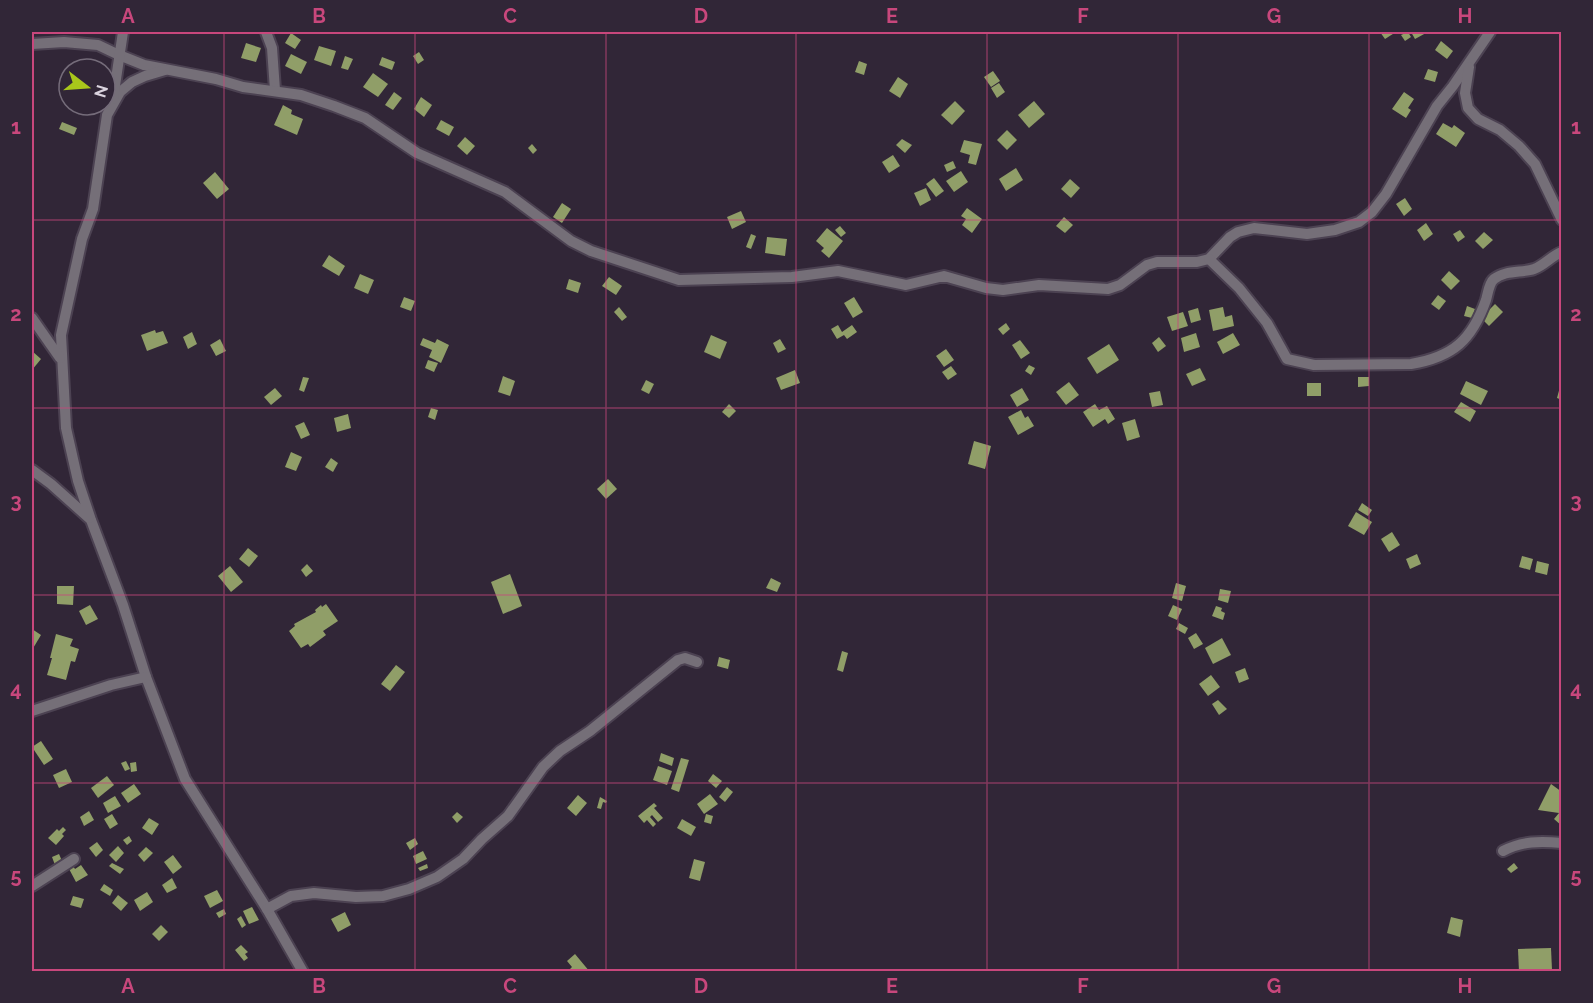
<svg xmlns="http://www.w3.org/2000/svg" width="1593" height="1003" viewBox="0 0 1593 1003" font-family="Raleway,sans-serif">
<style>
.building{fill:#909e68}
.lines{fill:none;stroke-linecap:round;stroke-linejoin:round}
.minor-casing{stroke:#4c4252;stroke-width:14}
.minor{stroke:#756f78;stroke-width:10}
.grid{fill:none;stroke:#c8477c;stroke-width:1.5;stroke-opacity:0.55}
.neatline{fill:none;stroke:#c8477c;stroke-width:2}
.grid-label{font-size:20px;text-anchor:middle;font-weight:bold;fill:#c8477c}
</style>
<rect width="100%" height="100%" fill="#312637"/>
<g class="building">
<path d="M1380,32H1396L1385,39Z"/>
<path d="M1408,32L1411,37L1405,41L1401,35Z"/>
<path d="M1411,32H1425L1426,33L1415,39Z"/>
<path d="M291,33L301,40L295,49L285,43Z"/>
<path d="M1441,41L1453,51L1447,59L1435,50Z"/>
<path d="M246,43L261,48L256,62L241,58Z"/>
<path d="M319,46L336,51L331,66L314,60Z"/>
<path d="M419,52L424,60L418,64L413,56Z"/>
<path d="M291,54L307,62L301,74L285,66Z"/>
<path d="M345,56L353,59L348,70L341,68Z"/>
<path d="M382,57L395,62L392,70L379,65Z"/>
<path d="M859,61L867,64L864,75L855,72Z"/>
<path d="M1428,69L1438,72L1435,82L1424,79Z"/>
<path d="M993,71L1000,81L991,87L984,77Z"/>
<path d="M373,73L388,84L378,97L363,87Z"/>
<path d="M898,77L908,84L900,98L889,91Z"/>
<path d="M999,83L1005,92L997,98L991,88Z"/>
<path d="M394,92L402,98L393,110L385,105Z"/>
<path d="M1404,92L1414,99L1408,108L1411,110L1406,118L1392,109Z"/>
<path d="M421,97L432,105L424,117L414,109Z"/>
<path d="M955,101L965,111L952,125L941,115Z"/>
<path d="M1034,101L1045,114L1029,128L1018,115Z"/>
<path d="M283,105L292,110L291,114L303,119L297,135L274,125Z"/>
<path d="M441,120L454,127L449,136L436,129Z"/>
<path d="M62,122L77,128L74,135L59,129Z"/>
<path d="M1443,123L1452,128L1454,125L1465,133L1456,147L1436,134Z"/>
<path d="M1007,130L1017,140L1007,150L997,140Z"/>
<path d="M465,137L475,146L467,155L457,146Z"/>
<path d="M902,139L912,145L905,153L896,145Z"/>
<path d="M964,140L982,144L976,165L968,163L970,155L960,152Z"/>
<path d="M532,144L537,150L533,154L528,148Z"/>
<path d="M893,155L900,166L889,173L882,162Z"/>
<path d="M953,161L956,168L947,172L944,165Z"/>
<path d="M1016,168L1023,180L1006,191L999,179Z"/>
<path d="M961,171L968,182L954,192L946,181Z"/>
<path d="M215,172L229,189L217,199L203,183Z"/>
<path d="M934,178L944,191L936,197L926,184Z"/>
<path d="M1070,179L1080,188L1071,198L1061,189Z"/>
<path d="M926,188L931,200L920,206L914,193Z"/>
<path d="M1405,198L1412,209L1404,216L1396,204Z"/>
<path d="M562,203L571,209L562,223L553,217Z"/>
<path d="M967,208L982,219L972,233L962,225L966,219L961,216Z"/>
<path d="M741,211L746,222L732,229L727,217Z"/>
<path d="M1064,217L1073,225L1065,233L1056,226Z"/>
<path d="M1426,223L1433,234L1424,241L1417,230Z"/>
<path d="M840,226L846,233L841,237L835,230Z"/>
<path d="M827,228L843,241L829,258L821,251L824,248L816,241Z"/>
<path d="M1460,230L1465,237L1458,242L1453,234Z"/>
<path d="M1484,232L1493,240L1483,249L1475,241Z"/>
<path d="M751,234L756,236L751,249L746,247Z"/>
<path d="M767,237L787,239L785,256L765,253Z"/>
<path d="M329,255L345,266L339,276L322,266Z"/>
<path d="M1449,271L1460,281L1451,290L1441,280Z"/>
<path d="M360,274L374,280L368,294L354,288Z"/>
<path d="M609,277L622,286L616,295L602,286Z"/>
<path d="M569,279L581,283L578,293L566,289Z"/>
<path d="M1438,295L1446,301L1439,310L1431,304Z"/>
<path d="M404,297L415,301L411,311L400,307Z"/>
<path d="M854,297L863,312L853,318L844,303Z"/>
<path d="M1495,304L1503,312L1489,326L1481,318Z"/>
<path d="M1467,306L1475,309L1472,318L1464,316Z"/>
<path d="M619,307L627,317L622,321L614,312Z"/>
<path d="M1223,307L1225,317L1232,315L1234,326L1213,331L1209,310Z"/>
<path d="M1198,308L1201,320L1191,323L1188,311Z"/>
<path d="M1183,312L1188,326L1172,331L1167,317Z"/>
<path d="M1006,323L1010,329L1003,335L998,329Z"/>
<path d="M838,325L842,332L852,325L857,332L847,339L844,335L837,339L831,329Z"/>
<path d="M155,330L156,333L163,331L168,343L147,351L141,335Z"/>
<path d="M192,332L197,344L188,349L183,337Z"/>
<path d="M1196,333L1200,347L1184,352L1181,338Z"/>
<path d="M1233,333L1240,345L1223,354L1217,342Z"/>
<path d="M711,335L727,342L720,359L704,352Z"/>
<path d="M1159,337L1166,346L1158,352L1152,343Z"/>
<path d="M423,338L435,343L437,339L449,345L441,363L429,357L432,350L420,345Z"/>
<path d="M220,339L226,351L216,356L210,345Z"/>
<path d="M780,339L786,349L778,353L773,343Z"/>
<path d="M1020,340L1030,353L1021,359L1012,345Z"/>
<path d="M1109,344L1119,360L1097,374L1087,358Z"/>
<path d="M946,349L954,360L944,367L936,356Z"/>
<path d="M32,351L41,359L32,370Z"/>
<path d="M428,360L438,363L434,372L425,368Z"/>
<path d="M1029,365L1035,368L1031,375L1025,371Z"/>
<path d="M951,366L957,374L948,380L942,372Z"/>
<path d="M1200,368L1206,380L1192,386L1186,374Z"/>
<path d="M795,370L800,383L781,390L776,378Z"/>
<path d="M503,376L515,381L510,396L498,392Z"/>
<path d="M303,377L309,378L304,392L299,390Z"/>
<path d="M1358,377H1369V386L1358,387Z"/>
<path d="M646,380L654,384L649,394L641,390Z"/>
<path d="M1466,381L1488,391L1481,405L1460,394Z"/>
<path d="M1069,382L1079,395L1066,405L1056,392Z"/>
<rect x="1307" y="383" width="14" height="13"/>
<path d="M1561,383H1562V400L1557,398Z"/>
<path d="M275,388L282,396L271,405L264,397Z"/>
<path d="M1022,388L1029,400L1017,407L1010,395Z"/>
<path d="M1160,391L1163,405L1152,407L1149,393Z"/>
<path d="M1461,402L1476,411L1470,422L1454,412Z"/>
<path d="M729,404L736,411L729,418L722,412Z"/>
<path d="M1095,404L1099,410L1107,406L1115,419L1108,424L1105,419L1093,427L1083,412Z"/>
<path d="M431,408L438,410L435,420L428,417Z"/>
<path d="M1021,410L1025,418L1028,416L1034,426L1018,435L1008,417Z"/>
<path d="M348,414L351,428L337,432L334,418Z"/>
<path d="M1135,419L1140,437L1127,441L1122,423Z"/>
<path d="M304,422L310,435L301,439L295,426Z"/>
<path d="M974,441L991,446L985,469L968,464Z"/>
<path d="M291,452L302,457L296,471L285,467Z"/>
<path d="M331,458L338,463L333,472L325,467Z"/>
<path d="M608,479L617,489L606,499L597,489Z"/>
<path d="M1362,503L1372,510L1368,516L1358,510Z"/>
<path d="M1356,512L1372,522L1364,535L1348,526Z"/>
<path d="M1392,532L1400,545L1389,552L1381,539Z"/>
<path d="M248,548L258,556L249,567L239,559Z"/>
<path d="M1417,554L1421,564L1410,569L1406,559Z"/>
<path d="M1522,556L1533,559L1530,570L1519,567Z"/>
<path d="M1537,561L1549,564L1547,575L1535,572Z"/>
<path d="M307,564L313,571L306,577L301,570Z"/>
<path d="M230,566L243,582L231,592L218,576Z"/>
<path d="M510,574L522,606L503,614L491,582Z"/>
<path d="M771,578L781,583L777,592L766,588Z"/>
<path d="M1176,583L1186,586L1182,601L1172,598Z"/>
<path d="M57,586H74L73,605L57,604Z"/>
<path d="M1220,589L1231,591L1228,603L1218,600Z"/>
<path d="M326,604L338,621L323,631L326,635L310,647L308,644L301,648L289,631L295,626L294,624L316,612L315,610L321,605L322,607Z"/>
<path d="M90,605L98,619L86,625L79,611Z"/>
<path d="M1173,605L1182,609L1177,620L1168,616Z"/>
<path d="M1216,606L1222,608L1221,611L1225,613L1223,620L1212,616Z"/>
<path d="M1179,623L1188,628L1185,634L1176,629Z"/>
<path d="M32,629L41,635L32,650Z"/>
<path d="M1196,633L1203,644L1194,649L1188,638Z"/>
<path d="M56,634L73,639L70,646L79,649L75,662L71,661L66,680L47,675L52,658H50Z"/>
<path d="M1222,638L1231,655L1213,664L1205,648Z"/>
<path d="M842,651L848,653L843,672L837,670Z"/>
<path d="M719,657L730,660L728,669L717,666Z"/>
<path d="M396,665L405,672L390,691L381,684Z"/>
<path d="M1245,668L1249,679L1239,683L1235,672Z"/>
<path d="M1211,675L1220,687L1208,696L1199,684Z"/>
<path d="M1218,700L1227,709L1219,715L1212,704Z"/>
<path d="M41,741L53,759L44,765L32,747Z"/>
<path d="M661,753L674,758L672,766L659,761Z"/>
<path d="M681,758L689,760L679,792L671,789Z"/>
<path d="M126,761L130,769L125,771L121,763Z"/>
<path d="M136,762L137,771L131,772L130,763Z"/>
<path d="M658,766L672,771L667,785L653,780Z"/>
<path d="M66,769L72,782L59,788L53,775Z"/>
<path d="M713,774L722,781L716,788L708,781Z"/>
<path d="M107,776L114,785L98,798L91,788Z"/>
<path d="M134,784L141,794L128,803L121,793Z"/>
<path d="M1551,784L1562,792V826L1554,819L1559,813L1538,810Z"/>
<path d="M727,787L733,792L725,802L719,797Z"/>
<path d="M710,794L718,804L704,814L697,804Z"/>
<path d="M578,795L587,803L576,816L567,808Z"/>
<path d="M115,796L121,806L108,813L103,803Z"/>
<path d="M600,797L607,801L606,803L603,802L601,809L597,808Z"/>
<path d="M654,803L657,806L654,808L663,818L658,822L652,815L650,817L656,824L653,827L647,820L644,823L638,816Z"/>
<path d="M89,811L94,820L84,826L80,817Z"/>
<path d="M457,812L463,817L457,823L452,817Z"/>
<path d="M112,814L118,824L110,829L104,819Z"/>
<path d="M706,814L713,816L711,824L704,822Z"/>
<path d="M149,818L159,824L152,835L142,828Z"/>
<path d="M682,819L696,827L691,836L677,828Z"/>
<path d="M63,827L66,830L62,834L64,836L56,845L48,838L57,829L59,831Z"/>
<path d="M129,836L132,841L127,845L123,840Z"/>
<path d="M415,838L418,844L410,850L406,843Z"/>
<path d="M97,842L103,850L96,857L89,848Z"/>
<path d="M118,846L124,853L116,862L109,855Z"/>
<path d="M146,847L153,853L144,862L138,855Z"/>
<path d="M423,851L427,859L416,864L413,856Z"/>
<path d="M59,854L62,861L55,865L52,857Z"/>
<path d="M173,855L182,867L173,874L164,862Z"/>
<path d="M694,859L705,862L700,881L689,878Z"/>
<path d="M112,863L124,869L120,874L109,866Z"/>
<path d="M1514,863L1518,868L1511,873L1507,869Z"/>
<path d="M72,864L75,869L81,865L88,875L76,882L68,867Z"/>
<path d="M427,864L428,868L420,871L418,868Z"/>
<path d="M172,878L177,888L167,893L162,885Z"/>
<path d="M104,884L113,890L110,896L100,890Z"/>
<path d="M217,890L223,901L210,908L204,896Z"/>
<path d="M147,892L153,902L140,911L134,900Z"/>
<path d="M118,895L128,903L121,911L112,903Z"/>
<path d="M73,896L84,899L81,908L70,905Z"/>
<path d="M252,907L259,920L249,924L243,911Z"/>
<path d="M224,909L226,914L219,918L216,913Z"/>
<path d="M345,912L351,925L338,932L331,919Z"/>
<path d="M241,916L246,925L242,928L237,919Z"/>
<path d="M1451,917L1463,920L1460,937L1447,933Z"/>
<path d="M161,925L168,932L159,941L152,934Z"/>
<path d="M241,945L248,952L245,954L248,958L244,961L235,950Z"/>
<path d="M1551,948L1552,970L1519,972L1518,949Z"/>
<path d="M575,954L590,972H567L572,967L567,961Z"/>
</g>
<g class="lines">
<g class="minor-casing">
<g id="minor">
<path d="M266,32L272,48L275,90"/>
<path d="M32,44L64,42L98,45L119,55L144,65L216,79L243,87L301,95L334,106L365,118L417,153L505,192L571,241L591,251L679,280L792,277L838,271L906,285L944,276L986,288L1003,290L1039,285L1108,289L1120,285L1147,265L1157,262H1197L1209,259L1230,237L1238,232L1254,228L1307,234L1335,230L1359,222L1372,212L1386,194L1437,106L1453,86L1490,32"/>
<path d="M1469,67L1465,93L1468,108L1478,119L1500,130L1519,146L1535,164L1562,220"/>
<path d="M165,70L145,76L132,82L120,92L107,115L93,209L82,239L61,335L66,428L78,481L91,520L123,605L146,677L185,779L267,909L303,972"/>
<path d="M113,99L123,32"/>
<path d="M1209,259L1239,288L1267,323L1287,359L1314,365L1411,364C1453,357 1472,340 1486,300C1488,293 1489,283 1494,279C1505,270 1522,273 1534,269C1545,265 1551,256 1562,252"/>
<path d="M32,318L60,358"/>
<path d="M32,470L51,484L89,518"/>
<path d="M32,711L111,685L146,677"/>
<path d="M1503,851C1522,841 1540,841 1562,843"/>
<path d="M32,886L74,859"/>
<path d="M267,909L291,896L314,893L356,897L383,896L409,889L437,877L463,859L482,839L508,816L543,767L560,751L590,731L678,660L685,658L697,662"/>
</g>
</g>
<use href="#minor" class="minor"/>
</g>
<path class="grid" d="M224,32V972M415,32V972M606,32V972M796,32V972M987,32V972M1178,32V972M1369,32V972M32,220H1562M32,408H1562M32,595H1562M32,783H1562"/>
<rect width="1593" height="1003" fill="none" stroke="#312637" stroke-width="66"/>
<g transform="translate(87 87) rotate(107)"><circle r="28" fill="#312637" stroke="#756c7a" stroke-width="1.5"/>
<path d="M0-4.5L10 22L0 15L-10 22Z" fill="#a9c71b"/>
<text y="-9" font-size="16" font-weight="bold" text-anchor="middle" fill="#dbd4df">N</text>
</g>
<rect x="33" y="33" width="1527" height="937" class="neatline"/>
<g class="grid-label">
<text x="128" y="23">A</text>
<text x="319" y="23">B</text>
<text x="510" y="23">C</text>
<text x="701" y="23">D</text>
<text x="892" y="23">E</text>
<text x="1083" y="23">F</text>
<text x="1274" y="23">G</text>
<text x="1465" y="23">H</text>
<text x="16" y="134">1</text>
<text x="1576" y="134">1</text>
<text x="16" y="321">2</text>
<text x="1576" y="321">2</text>
<text x="16" y="508">3</text>
<text x="1576" y="508">3</text>
<text x="16" y="696">4</text>
<text x="1576" y="696">4</text>
<text x="16" y="883">5</text>
<text x="1576" y="883">5</text>
<text x="128" y="993">A</text>
<text x="319" y="993">B</text>
<text x="510" y="993">C</text>
<text x="701" y="993">D</text>
<text x="892" y="993">E</text>
<text x="1083" y="993">F</text>
<text x="1274" y="993">G</text>
<text x="1465" y="993">H</text>
</g>
</svg>
